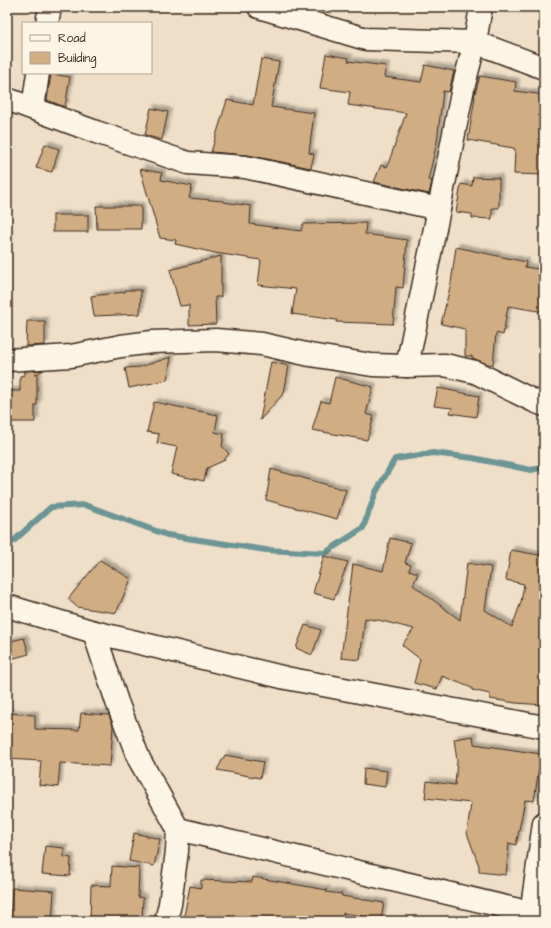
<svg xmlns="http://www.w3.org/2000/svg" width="551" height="928" viewBox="0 0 551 928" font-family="'Architects Daughter',sans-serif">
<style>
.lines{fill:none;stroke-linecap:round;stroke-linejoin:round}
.stream{stroke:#6c9596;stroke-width:6}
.building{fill:#d1ad84;stroke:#3b2a1e;filter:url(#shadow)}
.minor-casing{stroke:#3b2a1e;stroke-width:25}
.minor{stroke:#fcf5e5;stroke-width:22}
</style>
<defs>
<filter id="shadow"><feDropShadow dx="3.5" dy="-3.5" stdDeviation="1" flood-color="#0004"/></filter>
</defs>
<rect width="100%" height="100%" fill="#efdfc8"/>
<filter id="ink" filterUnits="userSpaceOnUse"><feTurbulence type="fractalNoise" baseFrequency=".025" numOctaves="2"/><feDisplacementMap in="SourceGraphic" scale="8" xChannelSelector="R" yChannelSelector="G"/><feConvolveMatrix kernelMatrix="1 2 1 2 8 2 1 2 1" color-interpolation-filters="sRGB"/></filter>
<g filter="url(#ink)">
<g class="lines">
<path class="stream" d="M7,547L51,507L85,505L167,535L266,550L325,553L363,528L376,492L395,459L433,453L473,458L531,470L544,467"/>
</g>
<g class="building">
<path d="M326,54L349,58L348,61L386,66L384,77L421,82L425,65L454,71L449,92L443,91L437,142L428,180L432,181L429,194L374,182L381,165L387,167L406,113L348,105L350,92L320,88Z"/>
<path d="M261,59L279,62L271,107L314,113L309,153L314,154L311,168L248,155L211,152L227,100L253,105Z"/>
<path d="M51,74L70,77L65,107L47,100Z"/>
<path d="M480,76L516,82L515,91L544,95V175L514,174L515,149L513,148L468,140L475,97H474Z"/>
<path d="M151,108L168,112L162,140L145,135Z"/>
<path d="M45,144L59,149L52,172L36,168Z"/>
<path d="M140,169L162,173L161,180L192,186L189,198L223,201V202L251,206L250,224L301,231L303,224L366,223L365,234L407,240L403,288L396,287L393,324L336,322L337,320L292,314L296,289L258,285L261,260L215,253L175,244L176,240L160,238Z"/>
<path d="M473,177L499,178V208H492V219L472,218V214L456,212L461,184L472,186Z"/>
<path d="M96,206H141V229H97Z"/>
<rect x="53" y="215" width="35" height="17"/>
<path d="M456,247L526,262L525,267L544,270V312L508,306L503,335L496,333L493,365L488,364L472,358V356H465V329L441,324L451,283Z"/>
<path d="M221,256V297H215L216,324L189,325V305L180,306L170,270Z"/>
<path d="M125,290H141L140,314L94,316L91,296L125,292Z"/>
<path d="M27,321H45V345L26,346Z"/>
<path d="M171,357L167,380L129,388L125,368L140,367Z"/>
<path d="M271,362L289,366L284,393L260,420Z"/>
<path d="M44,370L34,375L37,374V405H35V422H7V391H20V376L25,375V371Z"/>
<path d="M335,377L373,387L366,414L374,416L367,440L312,430L321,401L329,403Z"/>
<path d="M438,388L479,396L476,417L450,413L452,408L434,406Z"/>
<path d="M154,402L218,415L215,432L224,434L222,446L229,454L223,461L207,468L204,481L171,474L177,447L157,443L159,434L147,432Z"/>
<path d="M271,469L346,490L337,519L266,500Z"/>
<path d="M390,538L411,543L405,563L411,565L409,570L418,573L413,585L460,620L467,563L491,567L485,610L512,627L521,602L524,584L506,580L511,550L544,556V646L540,656L544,659V705L516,703L490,699V694L472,690V688L442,676L437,689L414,683L420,659L402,645L414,629L374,619V620L365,618L360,660L341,658L353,564L383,571Z"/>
<path d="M324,556L348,562L334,599L313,593Z"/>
<path d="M100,560L131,579L116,613L77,607L68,599Z"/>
<path d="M305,625L321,630L312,655L296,648Z"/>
<path d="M24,638L29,654L7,660V642Z"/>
<path d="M7,713L35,715V729L79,730L81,713L109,715L113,726L110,766L60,763L58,787L39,785L41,761L7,759Z"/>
<path d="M473,736L474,744L541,754L534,801L525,800L516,845L509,843L506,875L479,872V866L467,833L471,803L425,798L427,781L455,785L457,761L454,739Z"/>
<path d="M225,755L263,762L260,778L217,770Z"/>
<path d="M364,768L387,771L385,787L363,784Z"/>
<path d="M134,833L160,839L154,866L129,861Z"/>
<path d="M45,846L64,848V857L71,858L70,876L42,874Z"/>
<path d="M112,866L139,868L138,897L143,898L142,919L125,918V921H90L91,885L111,886Z"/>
<path d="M253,877L327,890L326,892L342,894V896L384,903L381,919L343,913V921H183L190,886L201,888V880L252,882Z"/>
<path d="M12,888L54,891L52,921H10Z"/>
</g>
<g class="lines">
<g class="minor-casing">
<g id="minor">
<path d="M259,7L366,39L475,42L544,68"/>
<path d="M47,23L50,7"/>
<path d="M7,99L96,132L188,163L245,167L439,209L463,88L475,42L481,7"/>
<path d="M33,108L38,73"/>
<path d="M7,360L71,356L121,346L152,342L216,340L262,344L310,355L372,365L407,366L445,365L475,372L534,401L544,405"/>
<path d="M407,366L439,209"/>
<path d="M7,606L94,632L286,678L544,727"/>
<path d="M94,632L117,702L139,759L178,829L177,851L170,904L166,921"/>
<path d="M178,829L531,913L544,914"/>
<path d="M530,921L544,823"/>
</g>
</g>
<use href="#minor" class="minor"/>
</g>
</g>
<rect width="551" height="928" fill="none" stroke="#fcf5e5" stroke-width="24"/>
<rect x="12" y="12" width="527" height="904" fill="none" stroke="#3b2a1e" stroke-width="1.5" filter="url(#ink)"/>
<rect x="22" y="22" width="130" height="52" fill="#fcf5e5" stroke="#afa495"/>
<rect x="30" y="35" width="20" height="6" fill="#fcf5e5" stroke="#afa495"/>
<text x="58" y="42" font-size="12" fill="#3b2a1e">Road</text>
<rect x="30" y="52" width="20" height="12" fill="#d1ad84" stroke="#afa495"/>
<text x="58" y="62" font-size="12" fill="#3b2a1e">Building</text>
</svg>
